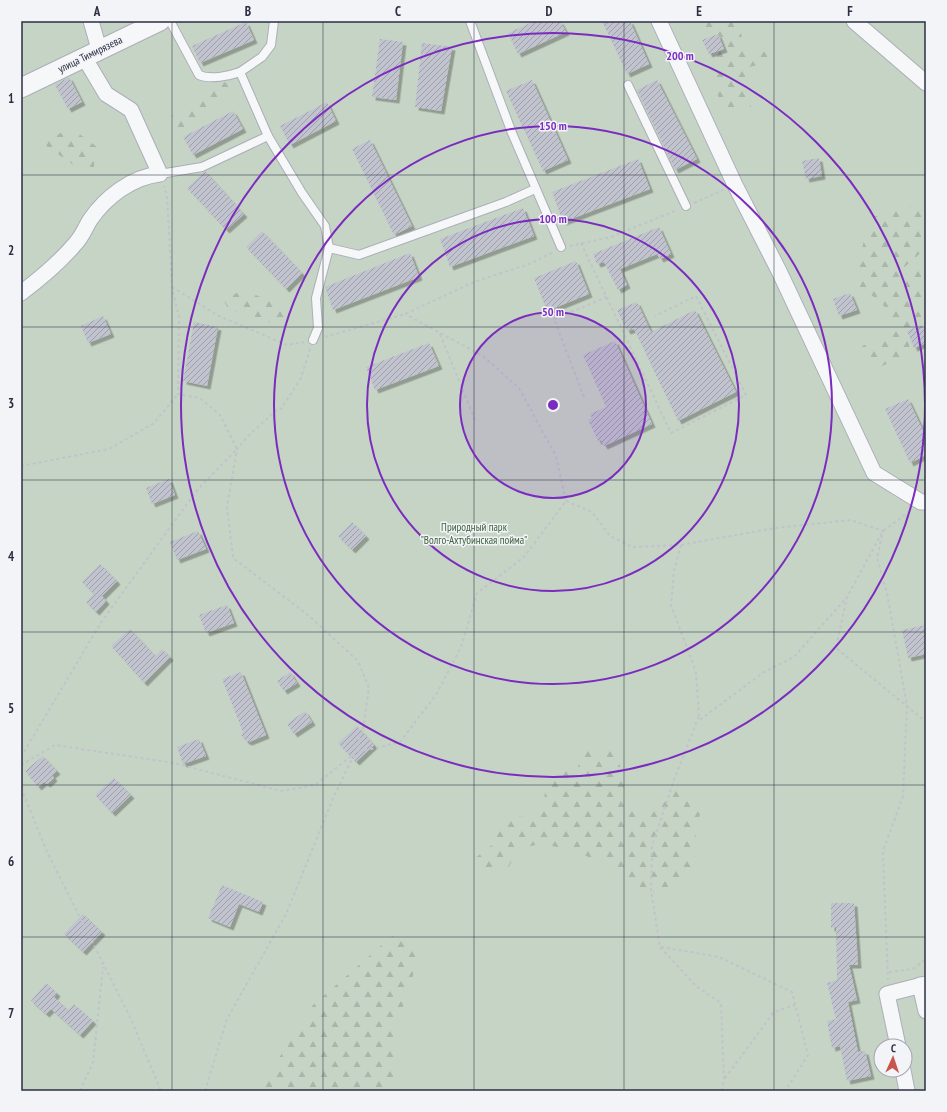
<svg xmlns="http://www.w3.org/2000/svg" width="947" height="1112" viewBox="0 0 947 1112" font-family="'PT Sans Narrow',sans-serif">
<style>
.green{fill:#c6d4c5;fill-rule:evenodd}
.forest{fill:url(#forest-firs)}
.building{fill:url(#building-hatch);filter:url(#shadow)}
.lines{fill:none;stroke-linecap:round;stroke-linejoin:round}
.service-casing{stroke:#acaeb9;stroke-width:10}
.minor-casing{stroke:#acaeb9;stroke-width:17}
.tertiary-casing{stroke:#acaeb9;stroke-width:21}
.path{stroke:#c1c3ca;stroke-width:2;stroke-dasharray:3 3;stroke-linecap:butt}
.service{stroke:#f6f7f9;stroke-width:8}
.minor{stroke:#f6f7f9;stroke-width:15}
.tertiary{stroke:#f6f7f9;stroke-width:19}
.grid{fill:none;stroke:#2c2f43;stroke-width:1;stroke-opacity:0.55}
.ring{fill:none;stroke:#7b2cbf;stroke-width:2}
.labels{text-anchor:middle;stroke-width:3;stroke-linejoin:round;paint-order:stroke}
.street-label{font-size:11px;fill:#2c2f43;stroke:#f3f4f8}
.park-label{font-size:11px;fill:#3a5e3a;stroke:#f3f4f8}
.centre{fill:#7b2cbf;stroke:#f3f4f8;stroke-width:2}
.ring-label{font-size:12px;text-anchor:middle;font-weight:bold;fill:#7b2cbf;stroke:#f3f4f8;stroke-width:3;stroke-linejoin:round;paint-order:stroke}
.neatline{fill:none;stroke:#2c2f43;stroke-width:1.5}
.grid-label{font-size:13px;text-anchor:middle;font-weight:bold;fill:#2c2f43}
</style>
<defs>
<pattern id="forest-firs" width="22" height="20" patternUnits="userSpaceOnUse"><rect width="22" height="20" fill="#c6d4c5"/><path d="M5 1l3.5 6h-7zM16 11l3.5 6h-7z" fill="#aab6aa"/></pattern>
<pattern id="building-hatch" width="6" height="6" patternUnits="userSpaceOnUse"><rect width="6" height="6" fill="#c1c3ce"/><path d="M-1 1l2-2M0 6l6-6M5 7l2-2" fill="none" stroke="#9d9fa9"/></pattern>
<filter id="shadow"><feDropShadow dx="3.5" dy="3.5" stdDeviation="0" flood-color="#0004"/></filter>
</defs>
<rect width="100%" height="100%" fill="#e3e5eb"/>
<path class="green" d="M21,21H926V1091H21ZM881,1046H905V1070H881Z"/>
<g class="forest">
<path d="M702,21H739L743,45L787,59L749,67L745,84L751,107L726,114L709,75L720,43L704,31Z"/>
<path d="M221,81L232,85L208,114L179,134L172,115Z"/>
<path d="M70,127L97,147L92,178L42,143L46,142Z"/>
<path d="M915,205L926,219V248L899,272L926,269V326L908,333L910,354L873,370L862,346L892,335C891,303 879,300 854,285L869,218Z"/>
<path d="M244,290L288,309L281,326L229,310L223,299Z"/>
<path d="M581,749L619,750L618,760L626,783L625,797L648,820L674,780L681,782L686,796L700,814L695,840V863L665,890L638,895L626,872C607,864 554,841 535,845C520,848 513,859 506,871H487L474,859L492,845L508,816L525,817L544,807L545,789L559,771L578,768Z"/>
<path d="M399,930L416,953L412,983L394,1030L398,1070L393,1091H263L272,1069L312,1006Z"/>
</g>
<g class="building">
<path d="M535,21H560L566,32L518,54L508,33Z"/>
<path d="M602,21H630L649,64L627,74Z"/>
<path d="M246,22L254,40L200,63L192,46Z"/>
<path d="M718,34L724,49L709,54L702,40Z"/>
<path d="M380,39L403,42L396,100L372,97Z"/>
<path d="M422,43L452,47L441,111L415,107Z"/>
<path d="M69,77L82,102L68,109L55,85Z"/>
<path d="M532,80L568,160L543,171L506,91Z"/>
<path d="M657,80L697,159L675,170L637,90Z"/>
<path d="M327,102L336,121L290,145L280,126Z"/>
<path d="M233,111L243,129L193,155L183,137Z"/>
<path d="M370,140L412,226L394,235L352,149Z"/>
<path d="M819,158L822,176L806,179L802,161Z"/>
<path d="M638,159L650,189L563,222L552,192Z"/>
<path d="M205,171L244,214L226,230L187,188Z"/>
<path d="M523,208L534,236L450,267L440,239Z"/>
<path d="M659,227L671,254L660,259L657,254L620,269L627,285L618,290L604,262L597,264L593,254Z"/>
<path d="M262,231L302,273L286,289L246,247Z"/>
<path d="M410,253L419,277L333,310L325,287Z"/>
<path d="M576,261L589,294L547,311L534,278Z"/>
<path d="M850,293L857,310L839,316L833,299Z"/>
<path d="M637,302L651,332L695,310L736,392L678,421L634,329L627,331L617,310Z"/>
<path d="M103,316L111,334L88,343L81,326Z"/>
<path d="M194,322L218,327L207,386L183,381Z"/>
<path d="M922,325L926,334V343L914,348L907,331Z"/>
<path d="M615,341L652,424L604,446L601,440L598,441L588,420L592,418L590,414L606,407L583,355Z"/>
<path d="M429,343L439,366L375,390L366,367Z"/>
<path d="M908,399L926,437V455L910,463L885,409Z"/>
<path d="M169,479L175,495L152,504L146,488Z"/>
<path d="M352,522L366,536L352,550L338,536Z"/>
<path d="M198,531L206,549L177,560L170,542Z"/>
<path d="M100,564L117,581L102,596L106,601L96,612L86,602L94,594L82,582Z"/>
<path d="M227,605L234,623L206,633L199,615Z"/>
<path d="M926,625V654L908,658L902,630Z"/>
<path d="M130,629L155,656L162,649L170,657L144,683L111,646Z"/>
<path d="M241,672L266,735L249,742L246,741L241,735L243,732L222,679Z"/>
<path d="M290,672L297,683L284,691L277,681Z"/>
<path d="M305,711L312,722L294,734L287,724Z"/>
<path d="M357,726L374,745L356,762L338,743Z"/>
<path d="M199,739L206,756L183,764L177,747Z"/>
<path d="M43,756L57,771L52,775L54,778L47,784L44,782L38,787L25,771Z"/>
<path d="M114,778L131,795L112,813L95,795Z"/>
<path d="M222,885L263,902L259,912L239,904L230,927L208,918Z"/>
<path d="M831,903H854L858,965H849L857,1000L848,1002L858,1052L865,1051L871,1076L847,1081L840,1046L832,1048L827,1021L836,1019L827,983L837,980L836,927L831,928Z"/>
<path d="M83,914L102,932L83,952L64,934Z"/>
<path d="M46,983L57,993L54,997L68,1010L74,1004L93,1021L80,1035L51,1009L46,1014L31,1001Z"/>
</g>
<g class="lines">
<g class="service-casing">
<g id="service">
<path d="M170,21L199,75C210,80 229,76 240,72L268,136L302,193L325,226L329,248L316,298L318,328L313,340"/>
<path d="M470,21L512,133L561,247"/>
<path d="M240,72L262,57L271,45L274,21"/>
<path d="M628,85L686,206"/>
<path d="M160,174L202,167L268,136"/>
<path d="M329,248L359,255L506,202L535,189"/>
</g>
</g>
<g class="minor-casing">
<g id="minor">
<path d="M91,21L99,49"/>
<path d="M659,21L735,185L779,271L874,473L921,502H926"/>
<path d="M854,21L926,83"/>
<path d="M21,293C41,278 59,263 75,244C82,237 85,228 90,220C105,198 131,177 160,174L131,110L106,94L84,57"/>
<path d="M920,985L926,1011"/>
<path d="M898,1046L887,994L926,984"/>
<path d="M903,1070L907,1091"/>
</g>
</g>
<g class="tertiary-casing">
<path id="tertiary" d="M21,88L160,21"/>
</g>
<g class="path">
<path d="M694,203L723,190"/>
<path d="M581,243L671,433L746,395L696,296L655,316"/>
<path d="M570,246L611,237L677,210"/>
<path d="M172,287L219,316L287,345L304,342"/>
<path d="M440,334L475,420"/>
<path d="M325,337L405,314L474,282L532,263L553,252"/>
<path d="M584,397L554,319L607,297"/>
<path d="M21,466L109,449L154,423L178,394"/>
<path d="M566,501L592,512L610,536L632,547L681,545L775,528L851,520L883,531L877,558L887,593L907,706L903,796L883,851L888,980"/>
<path d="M910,511L883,531L847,597L836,648L926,722"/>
<path d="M681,545L674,570L671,605L696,672L699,716"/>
<path d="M21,757L102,621L198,489L237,449L220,415L200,398L178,394L179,317L172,287L167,195L164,186"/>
<path d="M21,765L55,745L174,763L281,791L315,785L355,753L400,742L436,695L461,647L477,593L524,557L566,501L556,456L519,388L483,356L405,314"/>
<path d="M21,788L48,854L130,1017L161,1091"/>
<path d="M661,947L719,957L792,992L808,1055L785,1091"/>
<path d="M889,972L913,969L926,959"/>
<path d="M725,1078L774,1012L795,1005"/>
<path d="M80,1091L93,1062L103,967"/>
<path d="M205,1091L227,1019L286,914L334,796L355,753L363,729L369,688L358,661L308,615L233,558L227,507L237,449L250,434L278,409H281L301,378L310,349"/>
<path d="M722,1091L724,1079L721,1003L696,986L660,947L651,890L652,846L674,780L699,716L701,719L764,672L794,657L847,597"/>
</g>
<use href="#service" class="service"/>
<use href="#minor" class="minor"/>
<use href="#tertiary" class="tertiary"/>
</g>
<path class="grid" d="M172,21V1091M323,21V1091M474,21V1091M624,21V1091M774,21V1091M21,175H926M21,327H926M21,480H926M21,632H926M21,785H926M21,937H926"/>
<circle cx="553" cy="405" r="93" fill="#7b2cbf" fill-opacity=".12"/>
<g class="ring">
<circle cx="553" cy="405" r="93"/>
<circle cx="553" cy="405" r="186"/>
<circle cx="553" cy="405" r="279"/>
<circle cx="553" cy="405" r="372"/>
</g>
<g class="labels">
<g class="street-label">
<text transform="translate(90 54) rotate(-26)" y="4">улица Тимирязева</text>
</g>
<g class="park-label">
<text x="474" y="531">Природный парк<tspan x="474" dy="13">"Волго-Ахтубинская пойма"</tspan></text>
</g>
</g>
<circle cx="553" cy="405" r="6" class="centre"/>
<g class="ring-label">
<text x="680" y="60">200 m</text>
<text x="553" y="130">150 m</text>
<text x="553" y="223">100 m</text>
<text x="553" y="316">50 m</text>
</g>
<rect width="947" height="1112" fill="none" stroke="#f3f4f8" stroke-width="44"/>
<g transform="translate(893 1058) rotate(3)"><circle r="19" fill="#f3f4f8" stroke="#a3a5b0"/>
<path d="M0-3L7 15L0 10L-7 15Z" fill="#c9554f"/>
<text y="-6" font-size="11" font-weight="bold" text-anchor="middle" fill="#2c2f43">С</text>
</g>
<rect x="22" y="22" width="903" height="1068" class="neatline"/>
<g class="grid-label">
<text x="97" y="16">A</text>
<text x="248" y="16">B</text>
<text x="398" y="16">C</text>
<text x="549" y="16">D</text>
<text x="699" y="16">E</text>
<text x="850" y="16">F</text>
<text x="11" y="103">1</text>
<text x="11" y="255">2</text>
<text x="11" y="408">3</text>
<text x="11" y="561">4</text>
<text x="11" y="713">5</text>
<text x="11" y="866">6</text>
<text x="11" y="1018">7</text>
</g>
</svg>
